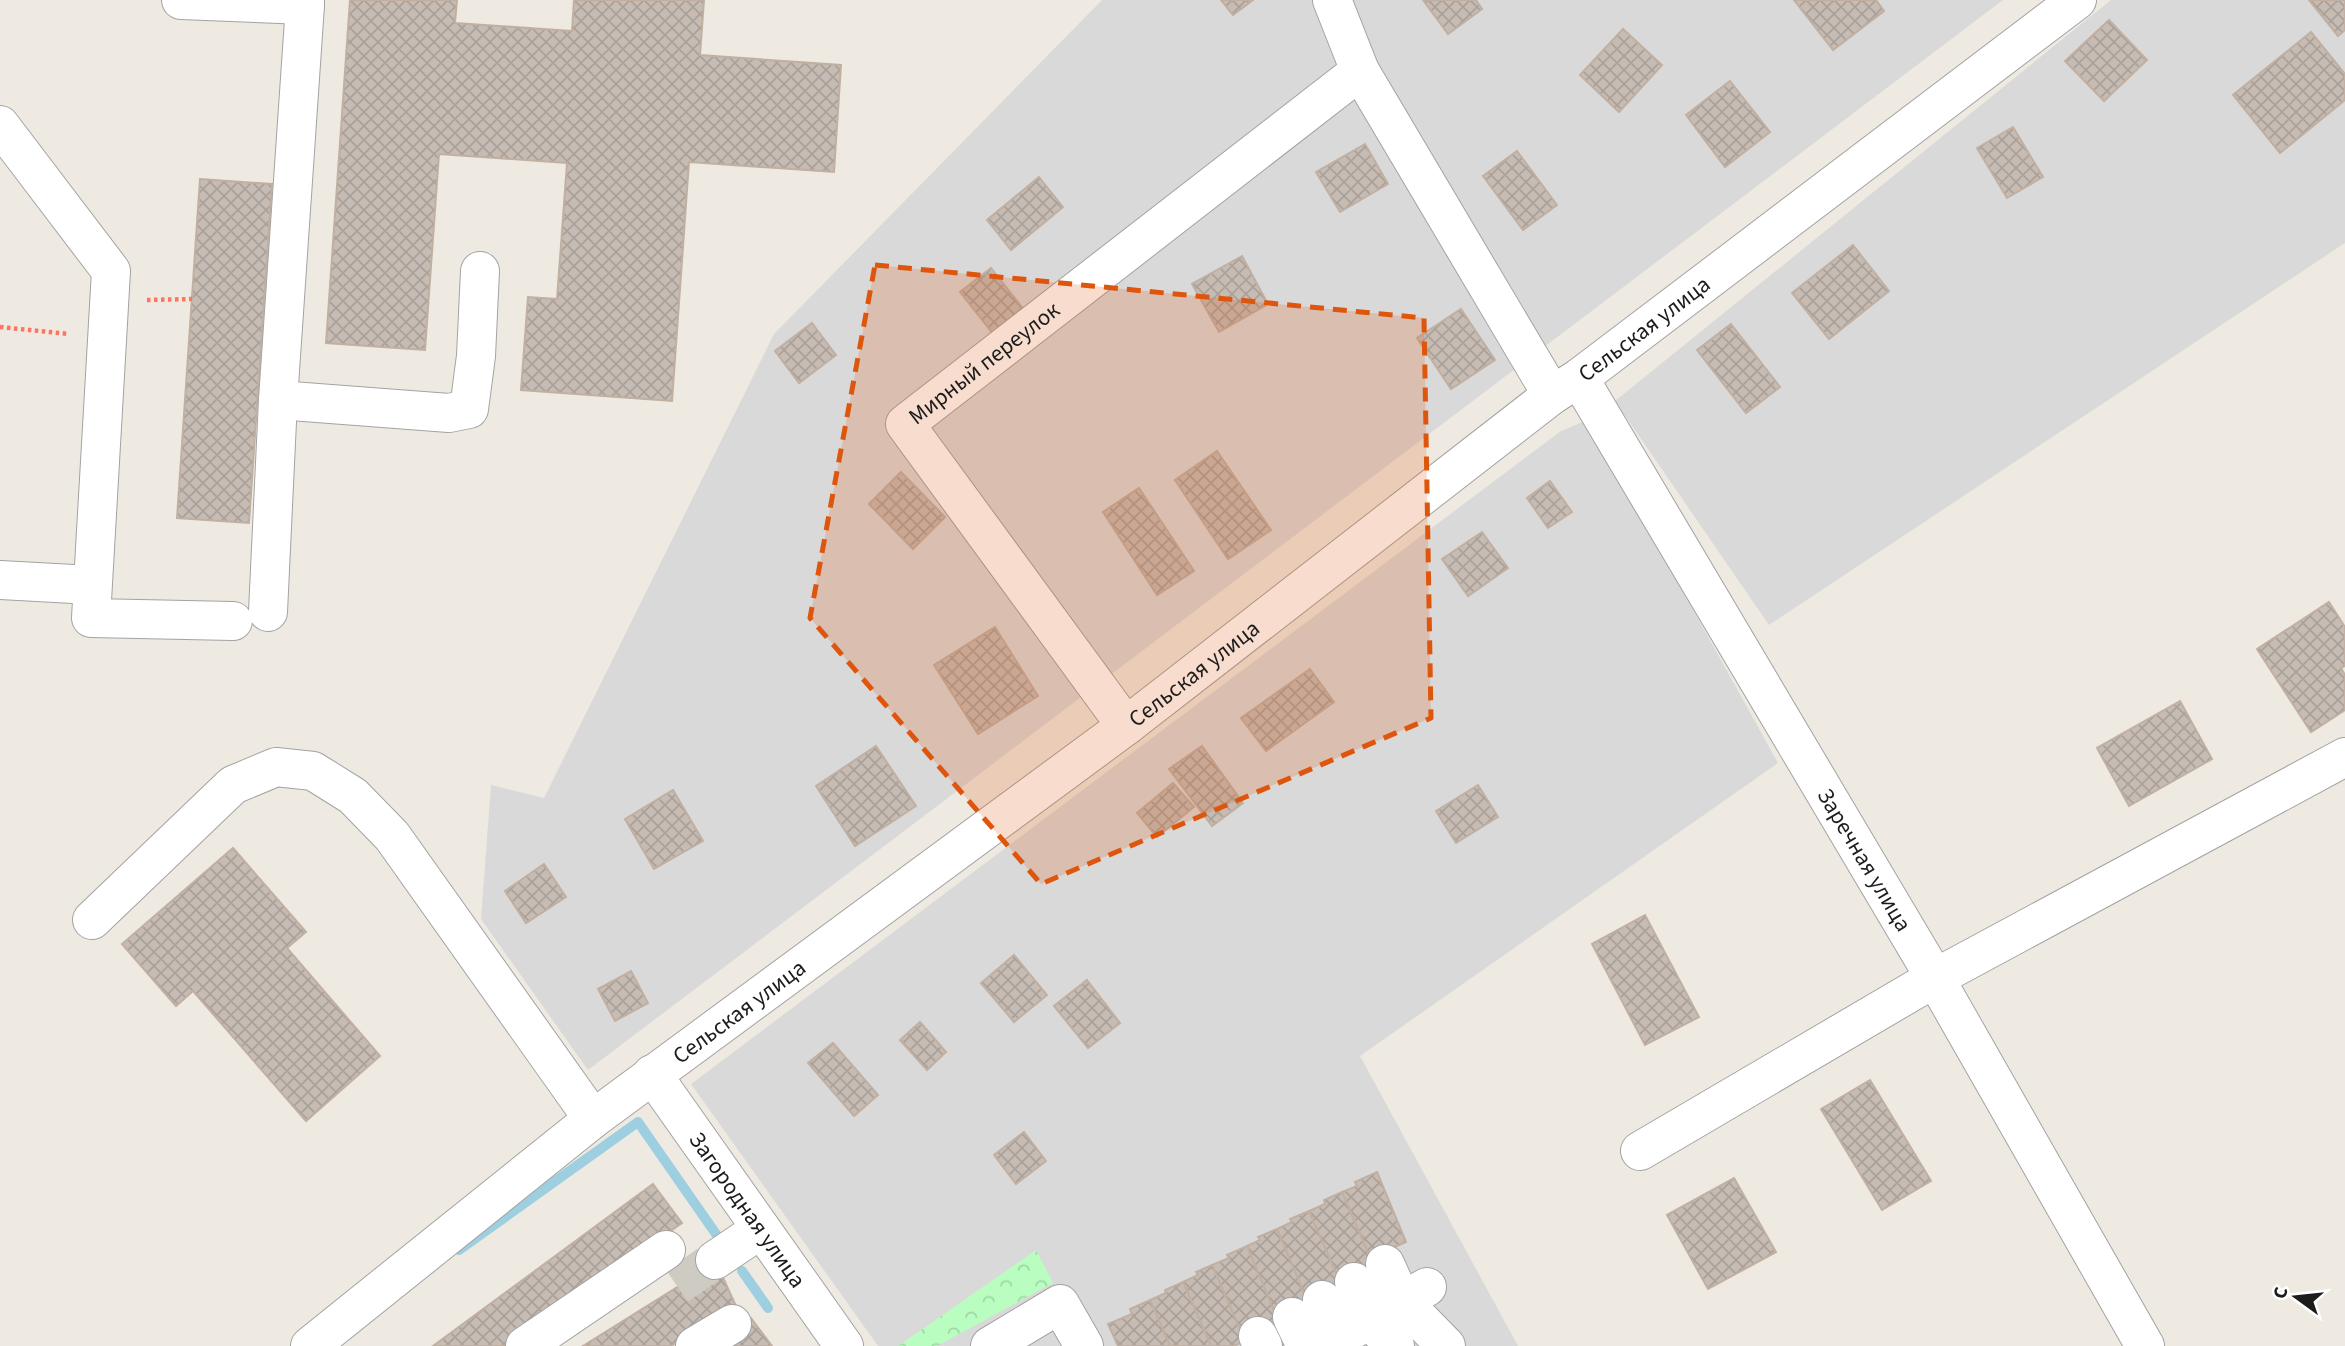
<svg xmlns="http://www.w3.org/2000/svg" width="2345" height="1346" viewBox="0 0 2345 1346" font-family="'Source Sans 3',sans-serif">
<style>
.residential{fill:#dad9d9}
.park{fill:url(#park-crowns)}
.lines{fill:none;stroke-linecap:round;stroke-linejoin:round}
.stream{stroke:#9dcfe0;stroke-width:10}
.building{fill:url(#building-cross-hatch);stroke:#c1b0a2;stroke-width:2}
.minor-tunnel{stroke:#cecbc3;stroke-width:38;stroke-dasharray:38 19;stroke-linecap:butt}
.minor-casing{stroke:#a3a3a3;stroke-width:40}
.path{stroke:#ff7461;stroke-width:4.5;stroke-dasharray:3.5 3.5;stroke-linecap:butt}
.minor{stroke:#fff;stroke-width:38}
.marked{fill:#de560d;fill-opacity:0.2;stroke:#de560d;stroke-width:5;stroke-dasharray:14 9;stroke-linejoin:round}
.labels{text-anchor:middle;stroke-width:6;stroke-linejoin:round;paint-order:stroke}
.street-label{font-size:23px;fill:#1c1c1c;stroke:#fff}
</style>
<defs>
<pattern id="park-crowns" width="20" height="18" patternUnits="userSpaceOnUse" patternTransform="scale(1.75)"><rect width="20" height="18" fill="#b9fdc0"/><path d="M2 6a3 3 0 1 1 6 0M12 15a3 3 0 1 1 6 0" fill="none" stroke="#9ed8a4"/></pattern>
<pattern id="building-cross-hatch" width="8" height="8" patternUnits="userSpaceOnUse" patternTransform="scale(1.75)"><rect width="8" height="8" fill="#c6bcb4"/><path d="M0 0l8 8M0 8l8-8" fill="none" stroke="#aaa19a"/></pattern>
</defs>
<rect width="100%" height="100%" fill="#eeeae1"/>
<g class="residential">
<path d="M1102,0H2003L588,1070L481,919L491,785L544,798L774,334Z"/>
<path d="M2111,0H2345V243L1769,625L1615,401Z"/>
<path d="M1585,421L1599,440L1778,763L1360,1056L1518,1346H878L691,1084L1561,431Z"/>
</g>
<path class="park" d="M1036,1250L1053,1283L937,1346H898Z"/>
<g class="lines">
<g class="stream">
<path d="M459,1250L638,1122L716,1234"/>
<path d="M742,1271L768,1308"/>
</g>
</g>
<g class="building">
<path d="M350,0H457L455,23L572,31L574,0H704L700,55L841,65L834,172L689,162L672,401L521,390L528,297L557,299L567,163L439,154L425,350L326,343Z"/>
<path d="M1221,0H1253L1233,15Z"/>
<path d="M1423,0H1476L1482,9L1448,34Z"/>
<path d="M1794,0H1876L1884,11L1833,50Z"/>
<path d="M2309,0H2345V30L2338,36Z"/>
<path d="M2109,20L2147,60L2104,101L2065,61Z"/>
<path d="M1623,29L1662,65L1619,112L1580,75Z"/>
<path d="M2311,32L2345,74V100L2280,153L2233,95Z"/>
<path d="M1730,81L1770,132L1725,167L1686,115Z"/>
<path d="M2013,127L2043,177L2007,198L1977,148Z"/>
<path d="M1365,144L1388,184L1340,212L1316,172Z"/>
<path d="M1517,151L1557,205L1523,230L1483,176Z"/>
<path d="M1039,177L1063,207L1011,250L987,220Z"/>
<path d="M200,179L272,184L249,523L177,518Z"/>
<path d="M1853,245L1889,291L1829,339L1792,293Z"/>
<path d="M1242,256L1268,304L1219,332L1192,284Z"/>
<path d="M991,268L1025,311L994,335L960,292Z"/>
<path d="M1461,309L1495,360L1451,389L1417,338Z"/>
<path d="M812,323L836,355L799,383L775,351Z"/>
<path d="M1731,324L1780,387L1746,413L1697,350Z"/>
<path d="M1217,451L1271,530L1228,559L1175,480Z"/>
<path d="M901,472L945,517L913,549L869,504Z"/>
<path d="M1550,481L1572,512L1548,528L1527,498Z"/>
<path d="M1139,488L1194,571L1157,595L1103,512Z"/>
<path d="M1482,532L1508,568L1468,596L1442,559Z"/>
<path d="M2329,602L2345,627V666L2341,668L2345,675V710L2311,732L2257,649Z"/>
<path d="M995,627L1038,696L978,734L934,665Z"/>
<path d="M1310,669L1334,702L1266,751L1241,718Z"/>
<path d="M2180,701L2212,759L2129,806L2097,748Z"/>
<path d="M876,746L916,806L855,846L816,786Z"/>
<path d="M1202,746L1243,803L1212,826L1169,769Z"/>
<path d="M1173,783L1194,807L1157,837L1137,813Z"/>
<path d="M1478,785L1498,817L1456,843L1436,811Z"/>
<path d="M673,790L703,841L654,869L625,819Z"/>
<path d="M233,848L306,932L287,948L380,1056L306,1121L193,991L176,1006L122,944Z"/>
<path d="M544,864L566,897L526,923L505,891Z"/>
<path d="M1645,915L1699,1017L1645,1045L1592,944Z"/>
<path d="M1014,955L1047,995L1014,1022L981,983Z"/>
<path d="M631,971L648,1003L615,1021L598,989Z"/>
<path d="M1087,980L1120,1023L1088,1048L1054,1006Z"/>
<path d="M920,1022L946,1052L927,1070L900,1040Z"/>
<path d="M833,1043L878,1095L854,1116L808,1063Z"/>
<path d="M1870,1080L1931,1181L1882,1210L1821,1109Z"/>
<path d="M1024,1132L1046,1161L1016,1184L994,1155Z"/>
<path d="M1377,1172L1406,1242L1388,1250L1375,1269L1342,1192L1357,1186L1355,1182Z"/>
<path d="M1734,1178L1776,1252L1708,1289L1667,1215Z"/>
<path d="M653,1184L682,1223L506,1346H433Z"/>
<path d="M1342,1192L1375,1269L1342,1287L1309,1211L1325,1204L1324,1200Z"/>
<path d="M1309,1211L1342,1287L1309,1305L1277,1229L1292,1222L1290,1219Z"/>
<path d="M1277,1229L1309,1305L1279,1323L1247,1246L1260,1240L1258,1237Z"/>
<path d="M1247,1246L1279,1323L1245,1341L1212,1265L1229,1258L1227,1255Z"/>
<path d="M715,1260L736,1306L671,1346H583L711,1266Z"/>
<path d="M1212,1265L1245,1341L1234,1346H1211L1183,1282L1198,1275L1196,1272Z"/>
<path d="M1183,1282L1211,1346H1170L1150,1300L1166,1293L1165,1290Z"/>
<path d="M1150,1300L1170,1346H1118L1108,1324L1132,1314L1130,1309Z"/>
<path d="M751,1318L772,1346H710Z"/>
</g>
<g class="lines">
<path class="minor-tunnel" d="M677,1286L715,1260"/>
<g class="minor-casing">
<g id="minor">
<path d="M181,0L305,5V0"/>
<path d="M1332,0L1360,71L1552,395"/>
<path d="M0,125L111,271L91,618L233,621"/>
<path id="s1" d="M1579,378L1935,978L2145,1346"/>
<path d="M278,400L449,413L469,409L476,356L480,271"/>
<path d="M0,580L92,585"/>
<path d="M268,612L278,400L305,5"/>
<path id="s2" d="M1126,726L905,424L1360,71"/>
<path d="M92,920L233,785L276,767L313,771L353,796L392,836L593,1119"/>
<path id="s3" d="M652,1074L844,1346"/>
<path d="M1640,1151L1935,978L2345,757"/>
<path d="M715,1260L761,1229"/>
<path d="M1385,1264L1402,1301L1446,1346"/>
<path d="M1354,1282L1371,1318"/>
<path d="M1322,1300L1340,1337"/>
<path d="M1292,1317L1306,1346"/>
<path d="M1369,1320L1395,1346"/>
<path d="M1258,1336L1263,1346"/>
<path id="s4" d="M310,1346L593,1119L1126,726L1552,395L1579,378L2077,0"/>
<path d="M525,1346L666,1250"/>
<path d="M695,1346L732,1324"/>
<path d="M990,1346L1060,1304L1084,1346"/>
<path d="M1324,1346L1427,1287"/>
</g>
</g>
<g class="path">
<path d="M147,300L192,299"/>
<path d="M0,327L69,334"/>
</g>
<use href="#minor" class="minor"/>
</g>
<path class="marked" d="M875,265L1424,318L1431,718L1041,884L810,618Z"/>
<g class="labels">
<g class="street-label">
<text dy="8" stroke="none"><textPath href="#s4" startOffset="1678">Сельская улица</textPath></text>
<text dy="8" stroke="none"><textPath href="#s2" startOffset="474">Мирный переулок</textPath></text>
<text dy="8" stroke="none"><textPath href="#s4" startOffset="1111">Сельская улица</textPath></text>
<text dy="8" stroke="none"><textPath href="#s1" startOffset="560">Заречная улица</textPath></text>
<text dy="8" stroke="none"><textPath href="#s4" startOffset="544">Сельская улица</textPath></text>
<text dy="8" stroke="none"><textPath href="#s3" startOffset="166">Загородная улица</textPath></text>
</g>
</g>
<g transform="translate(2296 1297) rotate(285)" stroke="#ffffff" stroke-width="5" paint-order="stroke">
<path d="M0-5L12 26L0 18L-12 26Z" fill="#1c1c1c"/>
<text y="-10" font-size="19" font-weight="bold" text-anchor="middle" fill="#1c1c1c">С</text>
</g>
</svg>
